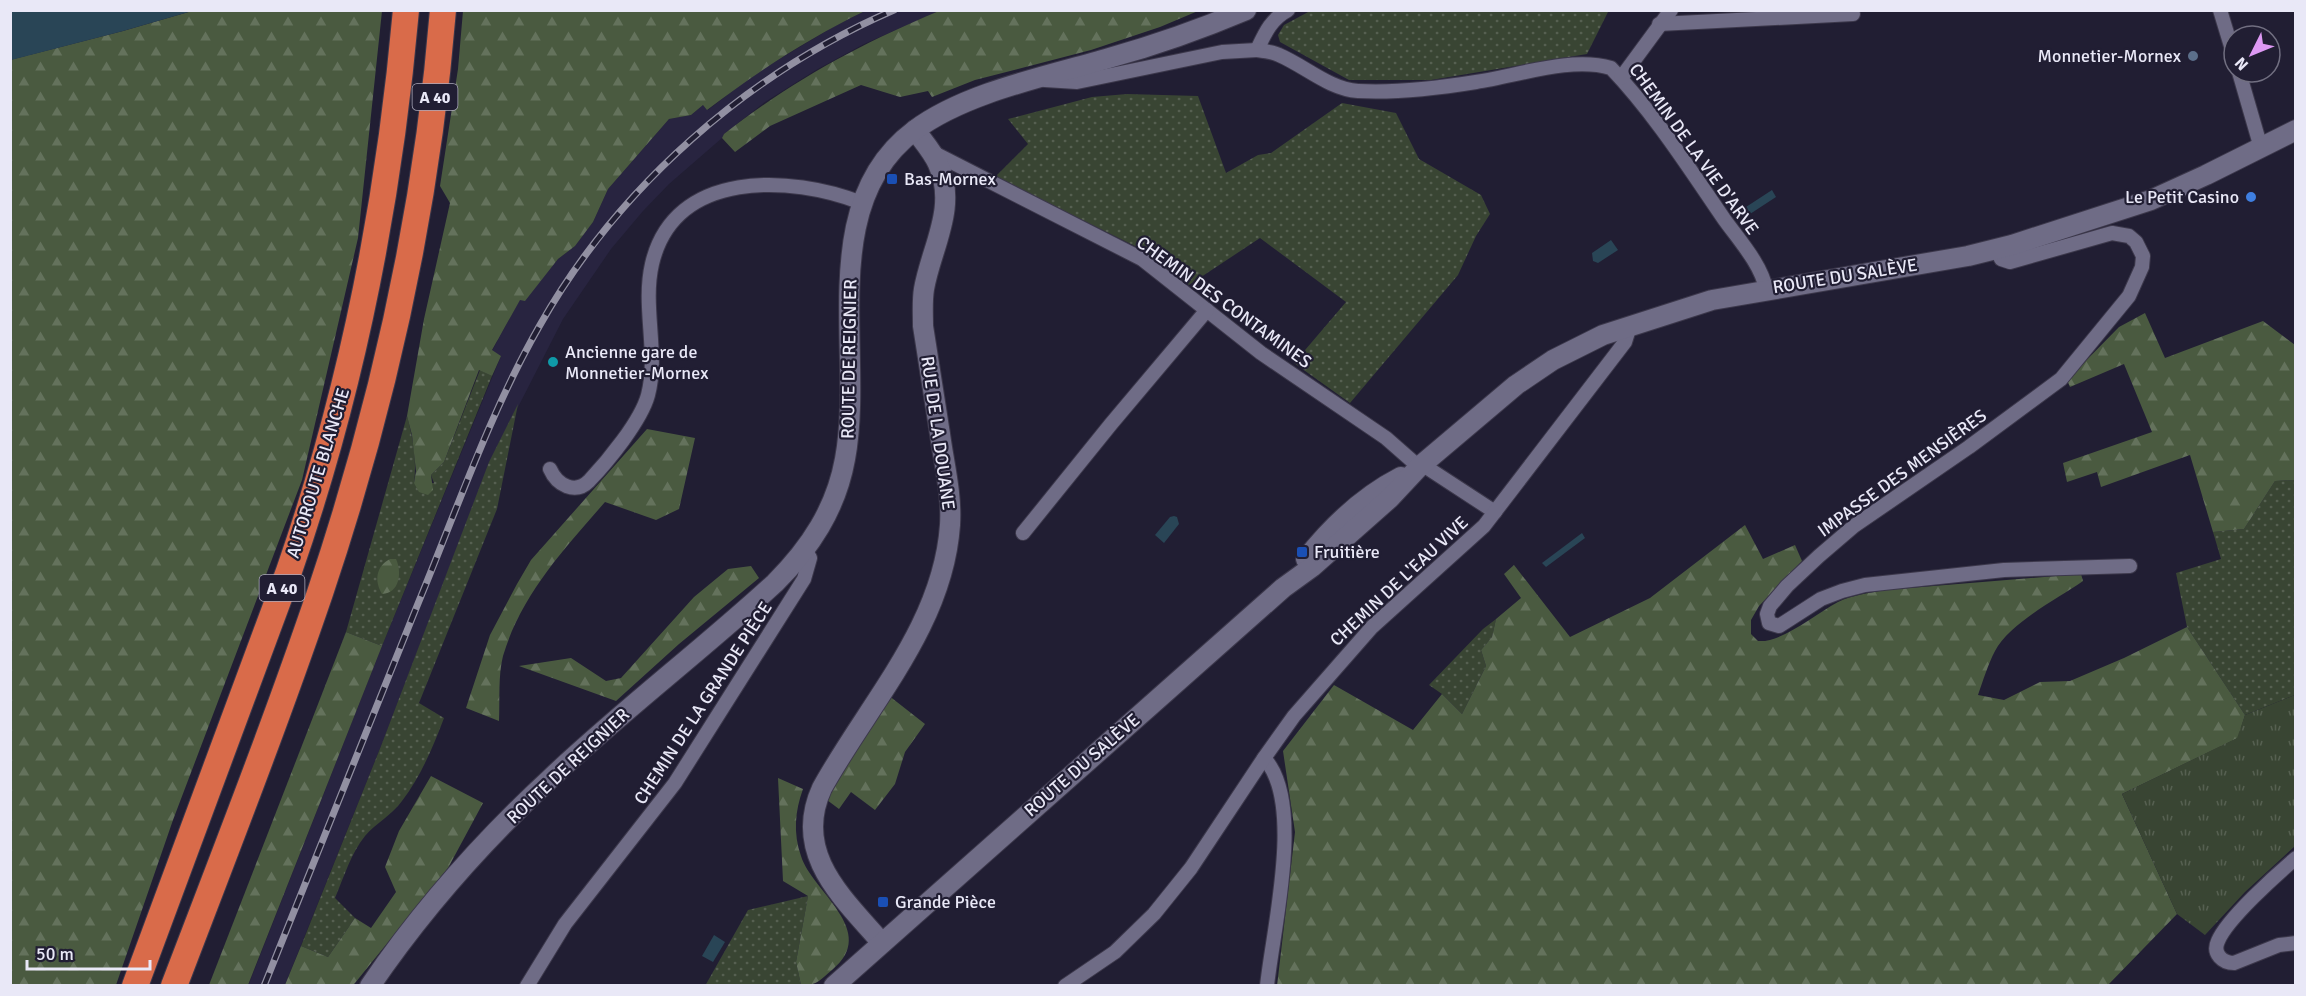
<svg xmlns="http://www.w3.org/2000/svg" width="2306" height="996" viewBox="0 0 2306 996" font-family="Signika,sans-serif">
<style>
.built{fill:#282440}
.grass{fill:url(#grass-dots)}
.forest{fill:url(#forest-firs)}
.park{fill:url(#park-tufts)}
.water{fill:#294556}
.lines{fill:none;stroke-linecap:round;stroke-linejoin:round}
.minor-casing{stroke:#3c384b;stroke-width:16}
.secondary-casing{stroke:#3c384b;stroke-width:22}
.motorway-casing{stroke:#3c384b;stroke-width:28}
.minor{stroke:#6f6c86;stroke-width:14}
.secondary{stroke:#6f6c86;stroke-width:20}
.motorway{stroke:#d96b4a;stroke-width:26}
.rail-casing{stroke:#9290a2;stroke-width:7}
.rail{stroke:#211e33;stroke-width:4.5;stroke-dasharray:14;stroke-linecap:butt}
.service-dot{fill:#5c6f8a;stroke:#211e33;stroke-width:2}
.transit-dot{fill:#1a4fb4;stroke:#211e33;stroke-width:2}
.shop-dot{fill:#3f7fe0;stroke:#211e33;stroke-width:2}
.culture-dot{fill:#0f9aa8;stroke:#211e33;stroke-width:2}
.labels{text-anchor:middle;stroke-width:4.5;stroke-linejoin:round;paint-order:stroke}
.shield{fill:#211e33;stroke:#adabbc;stroke-width:1.5}
.shield-label{font-size:16px;font-weight:bold;fill:#e9e8f7}
.poi-label{font-size:18px;fill:#e9e8f7;stroke:#211e33;text-anchor:start}
.street-label{font-size:18px;fill:#e9e8f7;stroke:#211e33}
</style>
<defs>
<pattern id="grass-dots" width="8" height="8" patternUnits="userSpaceOnUse" patternTransform="scale(1.5)"><rect width="8" height="8" fill="#394533"/><path d="M2 2h.1M6 6h.1" fill="none" stroke="#566051" stroke-width="1.8" stroke-linecap="round"/></pattern>
<pattern id="forest-firs" width="22" height="20" patternUnits="userSpaceOnUse" patternTransform="scale(1.5)"><rect width="22" height="20" fill="#4a5a40"/><path d="M5 1l3.5 6h-7zM16 11l3.5 6h-7z" fill="#64725c"/></pattern>
<pattern id="park-tufts" width="24" height="20" patternUnits="userSpaceOnUse" patternTransform="scale(1.5)"><rect width="24" height="20" fill="#394533"/><path d="M3 7l-1-3M5 7V3M7 7l1-3M15 17l-1-3M17 17v-4M19 17l1-3" fill="none" stroke="#566051"/></pattern>
</defs>
<rect width="100%" height="100%" fill="#211e33"/>
<path class="built" d="M865,11H939L864,44L816,70L765,102L724,134L722,138L669,184L643,211L611,249L563,319L490,462L381,746L285,985L248,986L382,646L501,356L492,351L520,299L525,300L558,259L575,246L593,222L608,189L669,119L691,115L703,105L708,110L753,75L833,27Z"/>
<g class="grass">
<path d="M1606,10L1608,12L1587,54L1431,80H1349L1280,42L1278,35L1284,25L1310,11Z"/>
<path d="M1127,94L1198,96L1226,173L1258,155L1271,153L1342,103L1396,113L1419,159L1481,195L1490,214L1476,236L1458,275L1350,403L1294,363L1346,302L1260,238L1189,285L1143,250L995,177L1028,144L1008,119L1092,97Z"/>
<path d="M480,370L492,376L382,646L346,632L407,416C413,438 417,461 414,483H434L431,475L444,462Z"/>
<path d="M518,404L497,509L419,703L444,718C433,747 421,776 402,801C392,815 376,823 365,836C351,853 344,877 335,898L355,918L328,957L301,946L381,746L489,462Z"/>
<path d="M2295,480V695L2245,715L2187,627L2176,573L2221,559L2213,532L2244,529L2275,481Z"/>
<path d="M1496,619L1492,637L1481,650L1486,666L1462,714L1442,694L1429,685L1483,629Z"/>
<path d="M808,896L796,962L801,985L705,986L748,910Z"/>
</g>
<g class="forest">
<path d="M192,11H382L358,238L302,480L173,820L116,985H11L10,60L123,31Z"/>
<path d="M463,11H865C809,38 757,72 707,110L703,105L691,115L669,119L608,189L593,222L575,246L558,259L525,301L520,300L492,350L501,356L492,376L479,370L444,462L431,475L433,490L428,495L419,492L414,483L416,471L412,435L407,416L424,319L450,203L440,186L458,69Z"/>
<path d="M939,11V10L1198,11L1160,27L1091,50L975,80L932,97L928,91L900,97L861,85L770,126L735,152L722,138L724,134C793,80 860,44 939,11Z"/>
<path d="M2145,313L2165,358L2263,321L2295,345V480L2275,481L2244,529L2213,532L2190,455L2101,487L2097,472L2067,482L2063,463L2152,432L2124,364L2070,387L2067,380L2119,327Z"/>
<path d="M647,429L695,438L679,509L656,520L605,502C564,549 521,595 503,656C498,675 500,700 499,721L466,708L490,635L517,584L531,560Z"/>
<path d="M1745,525L1763,559L1795,545L1802,561L1759,606L1751,620V634L1758,641C1782,643 1815,614 1838,602C1853,595 1869,593 1885,590L2081,574L2083,581C2057,599 2010,623 1995,651C1988,664 1983,681 1978,695L2004,700L2040,682L2070,681L2124,658L2187,627L2245,715L2238,738L2122,794L2177,914L2108,985L1277,986L1295,832L1283,751L1334,685L1413,730L1442,694L1462,714L1486,666L1481,650L1492,637L1496,619L1521,598L1504,574L1514,565L1570,637L1650,598Z"/>
<path d="M390,559H396C402,572 400,593 382,594C374,581 376,566 390,559Z"/>
<path d="M751,566L759,578L679,644L616,701L519,666L571,658L606,681L621,678L694,597L728,569Z"/>
<path d="M346,632L382,646L248,985H209Z"/>
<path d="M888,695L925,724L905,752L895,784L875,810L851,792L839,809L823,797Z"/>
<path d="M431,776L483,803L448,868L355,983L352,986L285,985L301,946L328,957L355,918L371,928L396,892L385,867L399,831Z"/>
<path d="M778,778L803,789C795,811 793,833 801,856C812,892 880,931 832,970C820,980 817,986 801,985L796,962L808,896L783,881Z"/>
</g>
<path class="park" d="M2295,695V846L2245,892L2205,935L2177,914L2122,794L2237,738L2245,715Z"/>
<g class="water">
<path d="M11,10H192V11L123,31L11,60Z"/>
<path d="M1772,190L1776,197L1750,214L1746,207Z"/>
<path d="M1611,240L1618,250L1598,263L1593,261L1592,253Z"/>
<path d="M1174,516L1177,517L1179,524L1164,543L1155,535L1170,517Z"/>
<path d="M1582,533L1585,538L1546,567L1542,563Z"/>
<path d="M714,935L725,942L713,962L702,956Z"/>
</g>
<g class="lines">
<g class="minor-casing">
<g id="minor">
<path d="M1288,10C1271,19 1265,33 1257,50C1265,51 1273,52 1279,55C1305,66 1329,89 1358,91C1395,93 1439,88 1476,82C1517,76 1571,56 1611,68C1654,113 1689,168 1724,219C1739,240 1761,264 1766,289"/>
<path d="M2220,10L2234,56"/>
<path d="M1659,24L1853,14"/>
<path d="M2239,72L2261,148"/>
<path d="M1621,78L1671,10"/>
<path d="M1045,80L1077,82L1222,52L1257,50"/>
<path d="M932,152L1142,259L1261,353L1386,438L1419,467"/>
<path d="M1997,249L2001,259L2010,262L2112,233L2129,236L2136,242L2143,256L2142,267L2129,296L2061,379L1969,447L1854,526L1819,556L1787,586L1770,606L1767,614L1769,623L1779,626L1821,599L1842,591L1865,585L2004,570L2130,566"/>
<path d="M1423,465L1495,512"/>
<path d="M550,469C557,485 575,495 589,481C608,461 641,421 648,395C659,353 642,307 652,264C674,169 791,175 862,203"/>
<path d="M1023,533L1111,424L1207,310"/>
<path d="M1264,758C1305,802 1273,928 1267,986"/>
<path d="M2296,858C2276,875 2227,919 2218,941C2212,954 2223,963 2234,963L2279,945L2296,943"/>
<path d="M527,986L565,924L675,783L804,579L810,558L806,551"/>
<path d="M1065,986L1115,952L1154,914L1191,868L1264,758L1294,716L1372,627L1484,526L1625,342L1630,326"/>
</g>
</g>
<g class="secondary-casing">
<g id="secondary">
<path d="M1306,559C1332,526 1364,496 1401,477"/>
<path d="M882,943C842,897 792,853 822,788C869,703 943,626 950,525C952,494 944,464 940,434C934,398 929,362 923,326C923,314 922,301 924,289C931,248 958,207 938,164C933,152 923,141 915,130"/>
<path d="M370,986C421,911 486,838 552,777C624,709 702,650 775,583C810,548 836,509 845,459C865,352 814,205 915,130C966,92 1048,76 1109,58C1156,45 1201,29 1246,10"/>
<path d="M834,986L1283,588L1312,567L1390,498L1419,467L1516,385L1553,360L1603,335L1712,300L1968,256L2012,245L2151,200L2206,175L2296,130"/>
</g>
</g>
<g class="motorway-casing">
<g id="motorway">
<path d="M135,986L289,571C352,390 389,202 406,10"/>
<path d="M174,986C224,855 275,725 320,593C383,406 427,208 443,10"/>
</g>
</g>
<use href="#minor" class="minor"/>
<use href="#secondary" class="secondary"/>
<use href="#motorway" class="motorway"/>
<g class="rail-casing">
<path id="rail" d="M264,986C315,859 366,733 417,606C456,512 489,414 540,325C618,187 748,73 894,10"/>
</g>
<use href="#rail" class="rail"/>
</g>
<circle class="service-dot" cx="2193" cy="56" r="6"/>
<g class="transit-dot">
<rect x="886" y="173" width="12" height="12" rx="3"/>
<rect x="1296" y="546" width="12" height="12" rx="3"/>
<rect x="877" y="896" width="12" height="12" rx="3"/>
</g>
<circle class="shop-dot" cx="2251" cy="197" r="6"/>
<circle class="culture-dot" cx="553" cy="362" r="6"/>
<g class="labels">
<g class="shield">
<rect x="412.5" y="84" width="45" height="26" rx="4.5"/>
<rect x="259.5" y="575" width="45" height="26" rx="4.5"/>
</g>
<g class="shield-label">
<text x="435" y="103">A 40</text>
<text x="282" y="594">A 40</text>
</g>
<g class="poi-label">
<text x="2181" y="62" text-anchor="end">Monnetier-Mornex</text>
<text x="904" y="185">Bas-Mornex</text>
<text x="2239" y="203" text-anchor="end">Le Petit Casino</text>
<text x="565" y="358">Ancienne gare de<tspan x="565" dy="21">Monnetier-Mornex</tspan></text>
<text x="1314" y="558">Fruitière</text>
<text x="895" y="908">Grande Pièce</text>
</g>
<g class="street-label">
<text transform="translate(1694 149) rotate(54)" y="6">CHEMIN DE LA VIE D'ARVE</text>
<text transform="translate(1845 276) rotate(-9)" y="6">ROUTE DU SALÈVE</text>
<text transform="translate(1224 302) rotate(36)" y="6">CHEMIN DES CONTAMINES</text>
<text transform="translate(849 359) rotate(-89)" y="6">ROUTE DE REIGNIER</text>
<text transform="translate(938 433) rotate(82)" y="6">RUE DE LA DOUANE</text>
<text transform="translate(318 473) rotate(-73)" y="6">AUTOROUTE BLANCHE</text>
<text transform="translate(1902 473) rotate(-36)" y="6">IMPASSE DES MENSIÈRES</text>
<text transform="translate(1399 581) rotate(-43)" y="6">CHEMIN DE L'EAU VIVE</text>
<text transform="translate(703 703) rotate(-57)" y="6">CHEMIN DE LA GRANDE PIÈCE</text>
<text transform="translate(1082 765) rotate(-41)" y="6">ROUTE DU SALÈVE</text>
<text transform="translate(568 766) rotate(-43)" y="6">ROUTE DE REIGNIER</text>
</g>
</g>
<rect width="2306" height="996" fill="none" stroke="#e9e8f7" stroke-width="24"/>
<g transform="translate(2252 54) rotate(227)"><circle r="28" fill="#211e33" stroke="#716f81" stroke-width="1.5"/>
<path d="M0-4.5L10 22L0 15L-10 22Z" fill="#dd99f3"/>
<text y="-9" font-size="16" font-weight="bold" text-anchor="middle" fill="#e9e8f7">N</text>
</g>
<path d="M27 960v9h123v-9" fill="none" stroke="#e9e8f7" stroke-width="3"/>
<text x="36" y="960" font-size="18" fill="#e9e8f7" stroke="#211e33" stroke-width="4.5" paint-order="stroke">50 m</text>
</svg>
